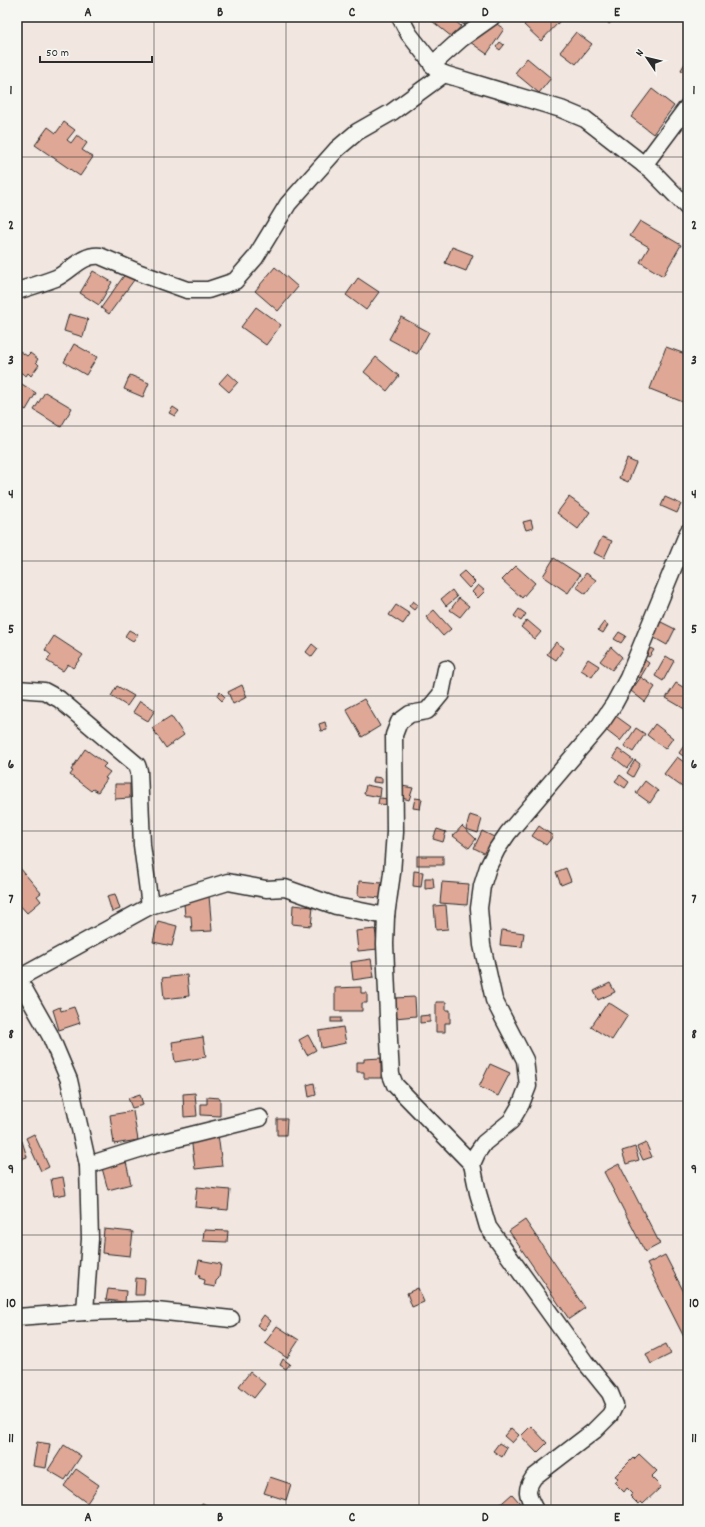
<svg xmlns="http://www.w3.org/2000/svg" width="705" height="1527" viewBox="0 0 705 1527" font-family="Dekko,sans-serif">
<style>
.building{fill:#dfa896;stroke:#2b2b2b}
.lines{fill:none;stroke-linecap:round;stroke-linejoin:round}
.minor-casing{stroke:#2b2b2b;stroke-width:19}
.minor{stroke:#f6f6f2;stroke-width:16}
.grid{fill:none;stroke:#2b2b2b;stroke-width:1;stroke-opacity:0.55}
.neatline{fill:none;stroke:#2b2b2b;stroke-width:1.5}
.grid-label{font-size:13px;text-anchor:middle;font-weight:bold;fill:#2b2b2b}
</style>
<rect width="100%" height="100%" fill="#f1e6e0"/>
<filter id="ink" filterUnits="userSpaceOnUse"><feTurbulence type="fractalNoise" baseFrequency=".025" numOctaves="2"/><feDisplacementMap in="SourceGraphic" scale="8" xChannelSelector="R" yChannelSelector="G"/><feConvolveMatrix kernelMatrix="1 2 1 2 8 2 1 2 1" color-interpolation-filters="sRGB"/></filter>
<g filter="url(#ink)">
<g class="building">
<path d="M427,17H450L461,26L452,37Z"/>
<path d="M454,17H470L464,25Z"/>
<path d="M487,17L504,29L487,54L470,42Z"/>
<path d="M531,17H554L559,22L541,41L524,25Z"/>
<path d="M603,17H617L609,24Z"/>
<path d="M576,32L592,44L576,64L560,52Z"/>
<path d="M500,42L504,45L500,50L496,47Z"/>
<path d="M527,58L551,78L539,93L515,73Z"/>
<path d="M688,58V74L681,70Z"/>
<path d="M652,89L674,106L653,134L631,117Z"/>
<path d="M64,122L75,130L67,140L71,143L77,135L87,143L82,150L93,157L80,176L35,145L48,127L56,133Z"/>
<path d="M640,221L681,245L663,276L640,262L649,247L630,236Z"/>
<path d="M452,247L473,255L466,271L445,263Z"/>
<path d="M275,267L298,287L278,311L255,291Z"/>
<path d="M128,270L137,276L109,314L101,308Z"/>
<path d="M93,271L112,282L99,305L80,293Z"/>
<path d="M358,278L379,292L366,310L346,295Z"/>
<path d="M256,307L281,325L266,345L241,327Z"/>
<path d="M69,314L88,319L83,337L64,331Z"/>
<path d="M401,317L429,332L417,354L389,339Z"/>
<path d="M74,344L97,357L86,375L64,362Z"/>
<path d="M666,347L688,355V404L650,389Z"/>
<path d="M20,351L27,356L30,353L38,359L36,362L39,365L31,376L28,373L26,376L17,370V356Z"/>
<path d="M376,357L399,376L387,391L364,372Z"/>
<path d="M228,373L238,382L229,392L219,383Z"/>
<path d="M130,375L149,383L143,397L124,389Z"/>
<path d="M17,381L36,393L26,410L17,405Z"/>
<path d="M45,392L72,408L61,427L34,410Z"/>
<path d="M173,407L179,411L175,416L169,413Z"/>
<path d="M627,459L636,463L628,482L619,478Z"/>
<path d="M569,497L590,512L578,529L557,513Z"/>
<path d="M665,497L681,504L677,513L661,506Z"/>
<path d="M531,520L533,528L526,530L523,522Z"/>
<path d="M602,537L612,541L604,558L594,553Z"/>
<path d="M554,558L580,575L568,593L543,576Z"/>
<path d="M516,566L535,583L522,598L502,580Z"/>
<path d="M464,571L475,582L469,588L458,576Z"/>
<path d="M586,573L596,580L586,594L576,587Z"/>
<path d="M478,585L485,591L478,598L472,592Z"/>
<path d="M452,590L457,597L446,606L441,599Z"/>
<path d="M459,598L469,606L460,617L450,610Z"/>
<path d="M413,601L418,605L414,610L409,606Z"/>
<path d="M396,605L410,614L403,624L389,615Z"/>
<path d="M519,609L526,614L521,621L514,616Z"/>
<path d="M434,610L451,629L443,636L426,617Z"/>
<path d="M527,620L541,632L535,639L521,627Z"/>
<path d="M657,620L675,629L667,645L649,635Z"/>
<path d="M604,622L608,625L603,633L598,630Z"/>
<path d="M129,630L138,635L133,641L125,636Z"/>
<path d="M619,632L626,636L621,643L614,639Z"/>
<path d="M54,636L83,655L73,668L68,664L63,671L47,661L51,655L45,650Z"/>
<path d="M556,642L564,648L556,660L547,654Z"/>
<path d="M312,644L318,649L312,657L306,652Z"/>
<path d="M646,646L654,650L649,657L642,653Z"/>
<path d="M611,647L622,657L612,670L600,661Z"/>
<path d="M639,656L649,663L640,678L629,670Z"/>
<path d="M666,656L674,661L663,681L655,676Z"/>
<path d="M588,659L599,666L592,677L581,670Z"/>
<path d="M641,677L655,687L645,702L631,691Z"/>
<path d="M676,683L688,690V711L666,698Z"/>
<path d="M242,685L247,697L233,704L228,692Z"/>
<path d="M117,686L134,696L127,706L111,696Z"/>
<path d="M220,692L225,697L222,701L217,696Z"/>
<path d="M364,699L380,726L362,737L346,709Z"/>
<path d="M140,701L155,710L148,721L133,712Z"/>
<path d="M613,714L631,727L620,741L603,728Z"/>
<path d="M171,716L184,735L166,748L152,728Z"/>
<path d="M325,722L327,730L321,731L319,724Z"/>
<path d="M655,724L673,738L665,749L647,735Z"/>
<path d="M636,728L645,734L633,752L624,746Z"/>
<path d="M688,740V755L686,758L679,753Z"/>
<path d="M85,749L106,764L103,767L110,772L105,778L107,779L98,792L93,789L91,791L70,775L73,771L71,770Z"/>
<path d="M618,749L633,760L627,768L613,757Z"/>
<path d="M677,757L688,765V785L685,789L664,774Z"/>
<path d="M635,760L640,764L633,777L627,773Z"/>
<path d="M620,775L629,782L625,788L615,781Z"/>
<path d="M374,777L382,778V783L373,782Z"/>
<path d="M645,781L658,791L650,803L636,793Z"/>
<path d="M115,784H130V798L115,799Z"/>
<path d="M366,785L381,788L380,797L364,794Z"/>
<path d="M402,786L413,788L409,800L399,797Z"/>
<path d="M379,798L392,799V805L378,804Z"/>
<path d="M415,798L422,799L420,809L413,808Z"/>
<path d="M470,815L482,819L478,833L466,829Z"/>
<path d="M462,826L476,839L469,848L453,836Z"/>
<path d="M539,826L553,836L546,845L532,836Z"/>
<path d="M437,829L446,832L443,842L433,839Z"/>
<path d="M482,831L494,837L486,854L474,848Z"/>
<rect x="417" y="856" width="26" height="9"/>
<path d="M688,867V890H687L685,868Z"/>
<path d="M20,868L41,893L37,896L41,901L27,913L17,902V871Z"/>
<path d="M566,868L571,881L561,885L556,872Z"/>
<path d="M414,871L423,872L421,887L413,886Z"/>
<path d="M425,878H433L434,888L425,889Z"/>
<path d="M359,881L382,883L381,898L358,896Z"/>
<path d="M442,882L469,884L467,905L440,903Z"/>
<path d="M115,894L120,909L112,912L107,896Z"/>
<path d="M209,896L212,931L192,932L191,916H185L184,904L189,903L188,898Z"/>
<path d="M293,905L313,907L311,926L292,924Z"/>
<path d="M446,905L448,929L436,930L434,906Z"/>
<path d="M158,921L177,926L172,946L153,942Z"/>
<path d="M375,929L378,949L358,951L356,931Z"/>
<path d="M502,930L524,933L522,947L500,945Z"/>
<path d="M371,959L374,977L353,980L351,962Z"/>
<path d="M187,975L189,996L164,999L162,978Z"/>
<path d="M610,983L615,992L598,1000L594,991Z"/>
<path d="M361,987V993H367V1003H362V1011H335V988Z"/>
<path d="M415,997L416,1016L395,1018L394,998Z"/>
<path d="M436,1002H446V1010H450V1023H445V1032H436Z"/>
<path d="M608,1002L628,1015L612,1040L591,1027Z"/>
<path d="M60,1007L61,1011L74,1007L80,1023L59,1030L53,1010Z"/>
<path d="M430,1015V1022L420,1023V1016Z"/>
<rect x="331" y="1018" width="10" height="4"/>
<path d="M343,1027L346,1043L321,1048L319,1031Z"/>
<path d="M308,1035L316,1050L307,1055L299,1040Z"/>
<path d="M203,1037L206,1057L175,1062L172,1042Z"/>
<path d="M381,1058V1078H364V1072H357V1062H364V1059Z"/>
<path d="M490,1064L510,1073L498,1096L479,1087Z"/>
<path d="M314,1083L316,1095L309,1097L307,1085Z"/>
<path d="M195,1093L197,1116L184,1117L183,1094Z"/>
<path d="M140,1094L143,1105L132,1108L128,1098Z"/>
<path d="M207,1097L220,1098V1116L201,1115V1104H207Z"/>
<path d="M133,1111L138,1140L114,1144L110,1115Z"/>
<path d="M277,1119H287L286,1135H277Z"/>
<path d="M34,1134L49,1167L41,1171L26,1138Z"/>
<path d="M218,1134L222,1166L195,1169L191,1137Z"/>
<path d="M22,1141L27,1157L17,1160V1142Z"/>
<path d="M646,1143L652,1157L643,1160L637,1147Z"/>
<path d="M635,1147L639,1160L626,1164L622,1151Z"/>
<path d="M126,1162L131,1184L108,1190L102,1168Z"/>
<path d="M619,1164L660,1244L645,1252L604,1172Z"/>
<path d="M63,1177L66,1194L54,1196L51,1179Z"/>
<path d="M197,1187L230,1190L228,1210L195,1207Z"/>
<path d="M525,1220L585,1308L569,1319L509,1231Z"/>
<path d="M104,1229L133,1232L130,1256L102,1253Z"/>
<path d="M204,1230L228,1231L227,1242L203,1241Z"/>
<path d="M665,1255L688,1300V1335L684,1337L647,1264Z"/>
<path d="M199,1260L221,1264L219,1278L216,1281L215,1287L204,1285L205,1280L199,1278L200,1275L196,1274Z"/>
<path d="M136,1278L145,1279L144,1295H135Z"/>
<path d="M418,1288L424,1302L412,1307L407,1293Z"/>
<path d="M108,1289L126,1291L125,1302L106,1300Z"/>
<path d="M264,1315L271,1321L264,1330L257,1325Z"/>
<path d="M277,1326L299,1340L287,1358L265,1343Z"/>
<path d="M666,1344L671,1354L651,1364L646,1354Z"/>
<path d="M283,1359L290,1364L286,1369L280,1365Z"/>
<path d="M250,1372L265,1384L254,1398L239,1386Z"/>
<path d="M531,1426L547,1443L537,1453L521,1436Z"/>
<path d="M511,1428L519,1435L512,1443L504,1436Z"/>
<path d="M37,1442L50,1444L46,1468L33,1466Z"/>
<path d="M499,1443L507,1448L502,1457L493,1451Z"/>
<path d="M64,1445L81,1456L65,1480L48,1470Z"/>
<path d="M639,1454L657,1471L651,1477L661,1487L643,1504L641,1502L638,1504L630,1496L633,1494L627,1488L624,1492L614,1482L618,1478L615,1476L633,1458L634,1459Z"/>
<path d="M76,1469L99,1485L87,1503L64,1486Z"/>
<path d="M270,1477L291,1484L286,1500L264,1493Z"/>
<path d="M512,1494L526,1510H494Z"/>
<path d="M202,1503L211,1507L209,1510H199Z"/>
</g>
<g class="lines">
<g class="minor-casing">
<g id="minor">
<path d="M400,17L409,34L438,71L444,74L561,109L585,119L652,171L688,208"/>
<path d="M432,65L461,39L492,17"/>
<path d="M644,165L688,106"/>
<path d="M17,291C30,287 43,283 56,278C71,271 82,254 100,256L140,273L187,290H208L235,281L255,258L288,204L337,149L357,132L392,112L444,74"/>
<path d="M446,669L441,694L427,711L410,714L399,722L394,735L395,832L392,873L386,916L385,944L389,1040L391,1075L395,1085L472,1164"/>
<path d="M17,689L44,691L59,699L137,765L139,771L142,845L150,906"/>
<path d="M88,1165L155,1144L260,1118"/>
<path d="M85,1312L90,1239L88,1165L69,1080L50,1035L24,989L17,979L150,906L228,882L266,889L285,888L336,906L386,916"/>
<path d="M17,1317L85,1312L147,1310L231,1319"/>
<path d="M535,1510C528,1496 524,1491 534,1477L594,1431L610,1415L615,1405L610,1393L585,1362L488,1227L478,1193L472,1164L477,1153L484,1143L511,1121L521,1104L528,1086L525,1060L494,1000L482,945L479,908L482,886L488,867L497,849L508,833L599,726L614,704L628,678L688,532"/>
</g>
</g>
<use href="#minor" class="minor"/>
</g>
</g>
<path class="grid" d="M154,17V1510M286,17V1510M419,17V1510M551,17V1510M17,157H688M17,292H688M17,426H688M17,561H688M17,696H688M17,831H688M17,966H688M17,1101H688M17,1235H688M17,1370H688"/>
<rect width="705" height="1527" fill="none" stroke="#f6f6f2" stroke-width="44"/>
<g transform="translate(647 58) rotate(305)" stroke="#f6f6f2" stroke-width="3" paint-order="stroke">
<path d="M0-3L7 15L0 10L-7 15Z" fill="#2b2b2b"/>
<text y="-6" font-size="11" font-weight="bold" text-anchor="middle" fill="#2b2b2b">N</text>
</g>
<path d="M40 56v6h112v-6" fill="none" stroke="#2b2b2b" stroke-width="2"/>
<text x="46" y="56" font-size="12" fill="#2b2b2b" stroke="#f6f6f2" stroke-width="3" paint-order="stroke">50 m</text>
<rect x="22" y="22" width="661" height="1483" class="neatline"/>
<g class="grid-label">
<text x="88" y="16">A</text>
<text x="220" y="16">B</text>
<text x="352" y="16">C</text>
<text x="485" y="16">D</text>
<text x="617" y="16">E</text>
<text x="11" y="94">1</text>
<text x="694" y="94">1</text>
<text x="11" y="229">2</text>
<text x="694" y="229">2</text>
<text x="11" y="364">3</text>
<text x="694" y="364">3</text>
<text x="11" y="498">4</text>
<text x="694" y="498">4</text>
<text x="11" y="633">5</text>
<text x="694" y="633">5</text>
<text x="11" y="768">6</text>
<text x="694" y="768">6</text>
<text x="11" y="903">7</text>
<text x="694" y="903">7</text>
<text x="11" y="1038">8</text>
<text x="694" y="1038">8</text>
<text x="11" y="1173">9</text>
<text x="694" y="1173">9</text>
<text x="11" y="1307">10</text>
<text x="694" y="1307">10</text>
<text x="11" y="1442">11</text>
<text x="694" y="1442">11</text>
<text x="88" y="1521">A</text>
<text x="220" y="1521">B</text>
<text x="352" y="1521">C</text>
<text x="485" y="1521">D</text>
<text x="617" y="1521">E</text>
</g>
</svg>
